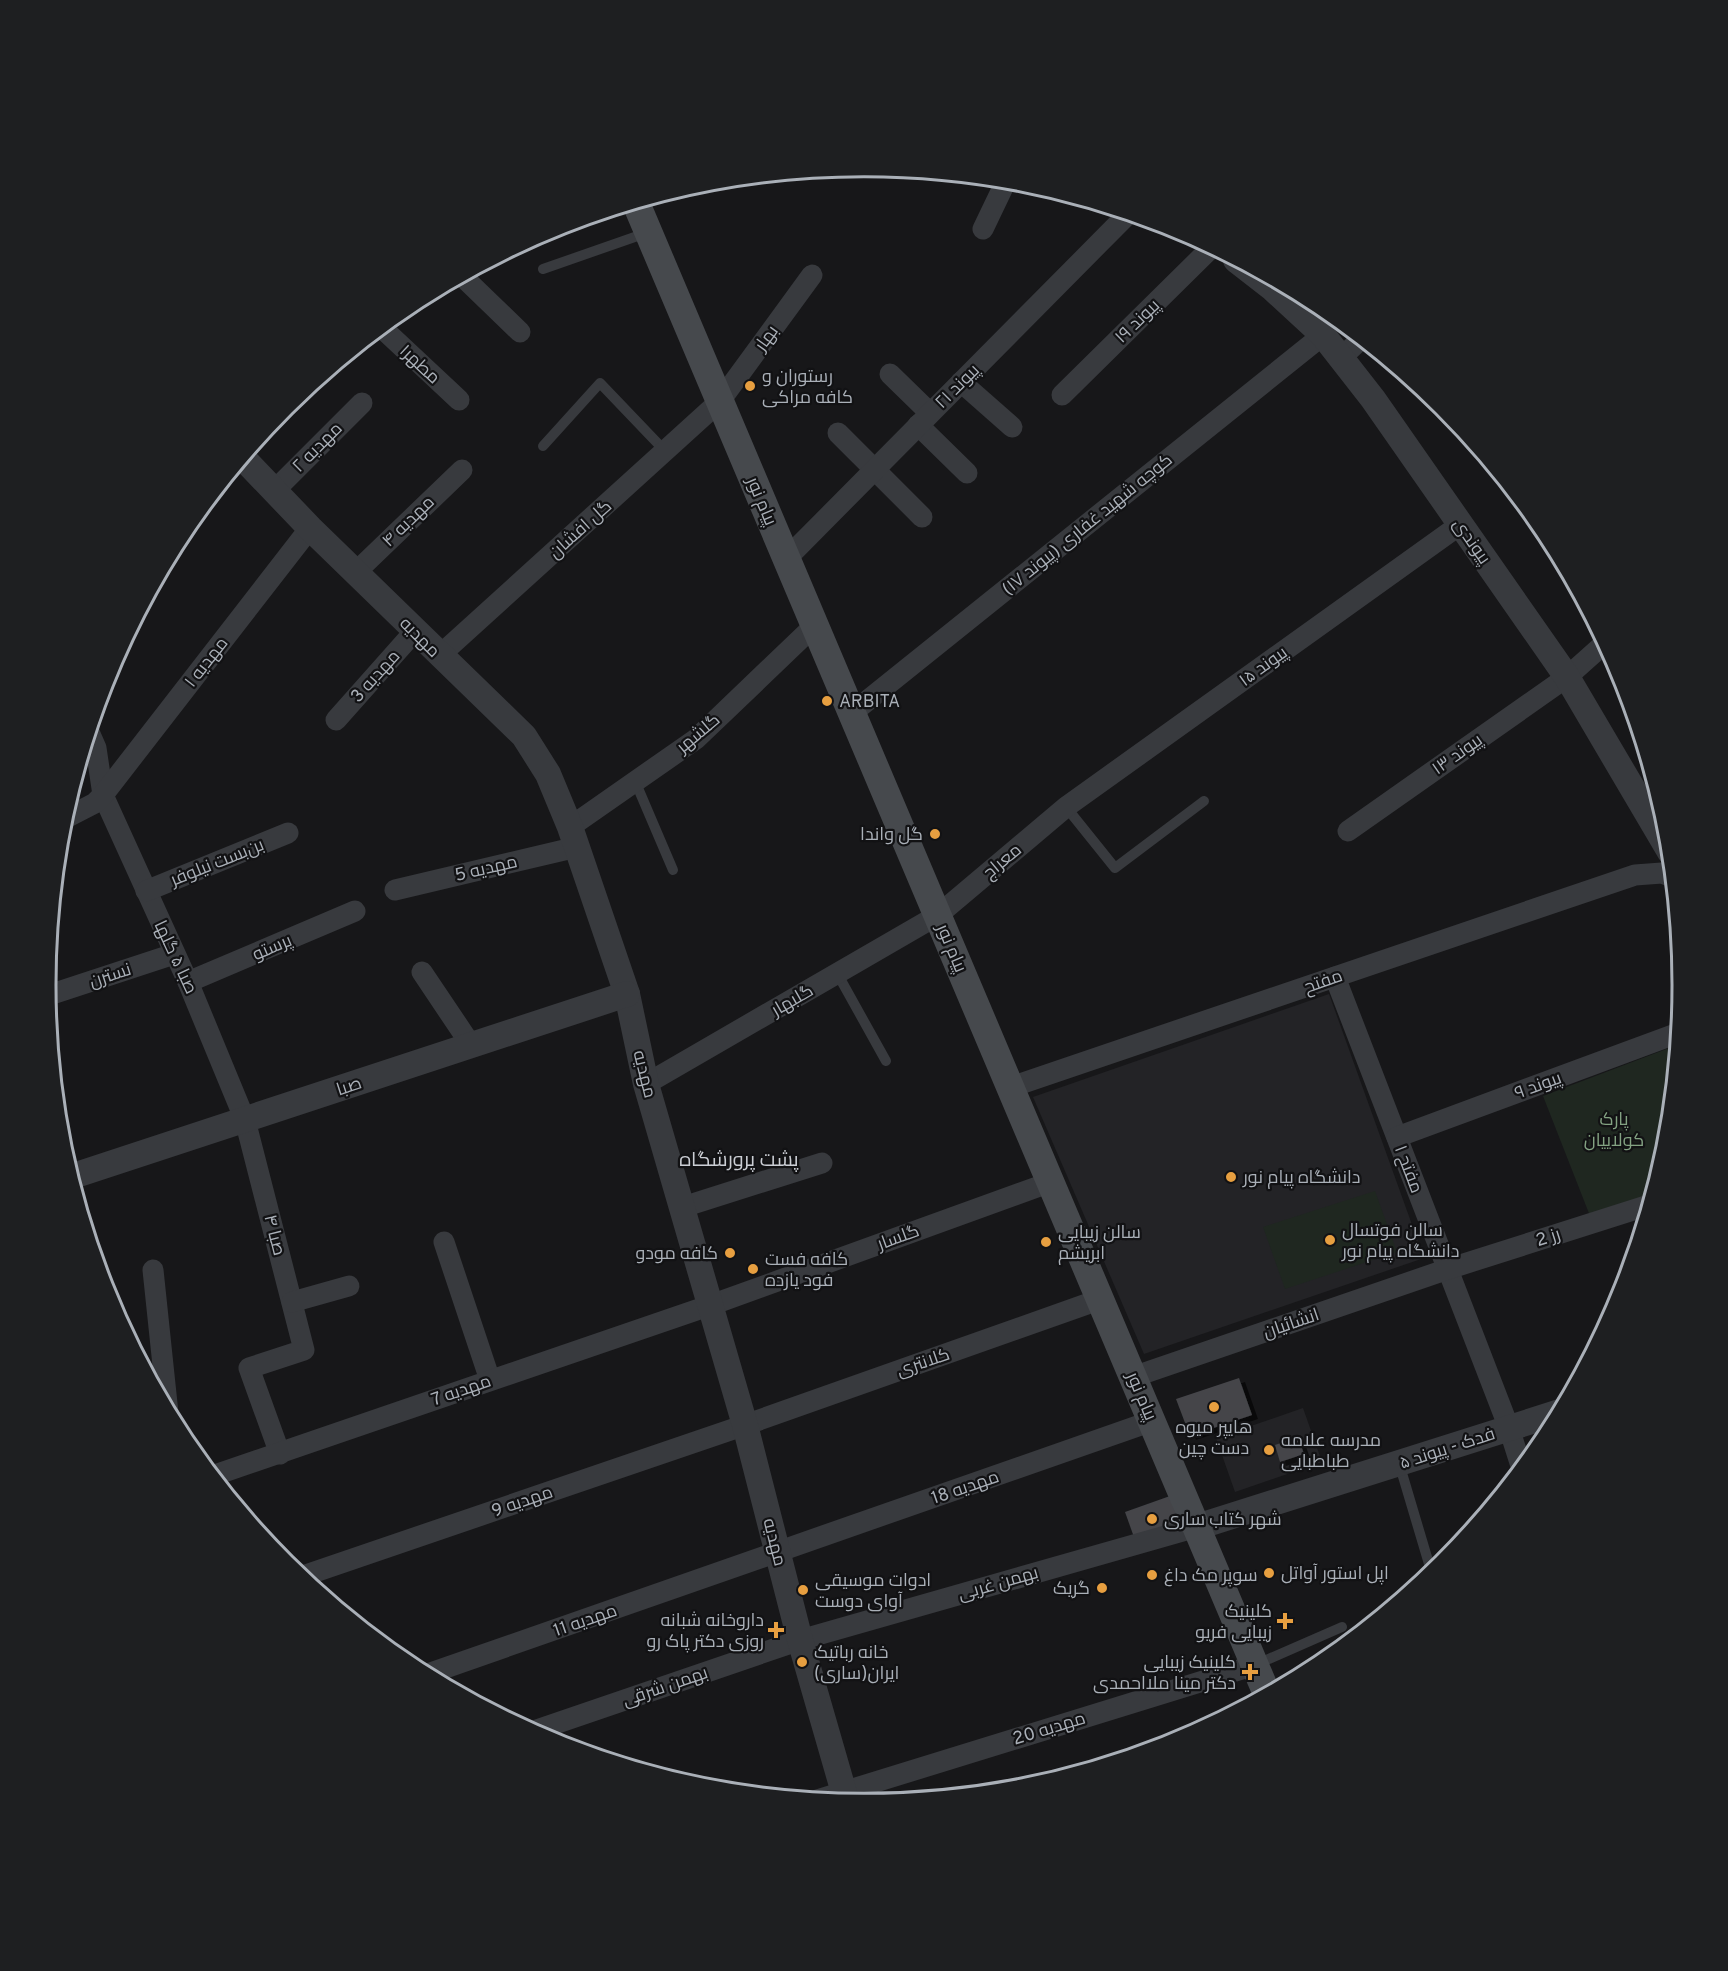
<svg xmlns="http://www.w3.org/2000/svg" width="1728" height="1971" viewBox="0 0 1728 1971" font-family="Overpass,Cairo,sans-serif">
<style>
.built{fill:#232326}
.green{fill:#1f2720}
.building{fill:#444549;filter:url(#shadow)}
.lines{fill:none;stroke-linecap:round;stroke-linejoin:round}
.service{stroke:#383a3e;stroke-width:10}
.minor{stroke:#383a3e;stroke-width:21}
.tertiary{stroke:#383a3e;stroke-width:26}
.secondary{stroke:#46494d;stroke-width:28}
.poi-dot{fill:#e79f40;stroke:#121214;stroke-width:2}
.labels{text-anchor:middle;stroke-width:4.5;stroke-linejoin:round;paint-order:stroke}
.street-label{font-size:18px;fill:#aab0b8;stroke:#121214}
.poi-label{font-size:18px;fill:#aab0b8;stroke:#121214;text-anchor:start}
.park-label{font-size:18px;fill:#83a282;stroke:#121214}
.neighbourhood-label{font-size:20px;fill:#cbced4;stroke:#121214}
.rim{fill:none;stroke:#aab0b8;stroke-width:3}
</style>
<defs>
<filter id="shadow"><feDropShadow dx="6" dy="4" stdDeviation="0" flood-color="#0009"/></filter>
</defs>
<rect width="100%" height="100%" fill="#171719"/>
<g class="built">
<path d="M1329,994L1424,1258L1144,1354L1033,1097Z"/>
<path d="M1303,1408L1322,1462L1235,1492L1216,1438Z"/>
</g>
<g class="green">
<path d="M1677,1045L1667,1146L1651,1199L1592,1221L1543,1096Z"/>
<path d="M1375,1191L1397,1252L1285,1289L1263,1227Z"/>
</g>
<g class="building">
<path d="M1239,1378L1252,1415L1190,1436L1176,1399Z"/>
<path d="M1298,1437L1304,1454L1280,1462L1275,1445Z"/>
<path d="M1170,1496L1180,1527L1135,1540L1125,1512Z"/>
</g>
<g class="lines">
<g class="service">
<path d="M543,269L649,232"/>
<path d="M543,446L600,383L665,451"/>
<path d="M635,781L673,870"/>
<path d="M1066,807L1115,868L1204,801"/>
<path d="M837,973L886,1061"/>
<path d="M1399,1463L1432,1574"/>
<path d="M1255,1665L1342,1627"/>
</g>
<g class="minor">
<path d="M983,229L1006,181"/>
<path d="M462,276L520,332"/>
<path d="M381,327L459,400"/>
<path d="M1341,358L1361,339"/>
<path d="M890,374L930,413"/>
<path d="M961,382L1012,427"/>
<path d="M1062,395L1212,247"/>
<path d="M918,425L967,473"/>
<path d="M838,433L922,517"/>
<path d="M273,492L362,403"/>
<path d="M787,558L1128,214"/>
<path d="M355,573L462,470"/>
<path d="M439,656L720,401L812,275"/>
<path d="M852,713L1323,335"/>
<path d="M336,720L415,631"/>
<path d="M89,732L96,748L103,795L188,982L245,1120L304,1350L249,1368L280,1454"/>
<path d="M62,820L95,803L103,795L310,528"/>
<path d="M570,827L696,739L815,625"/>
<path d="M1348,831L1567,677L1605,643"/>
<path d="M395,890L577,847"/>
<path d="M146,891L288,833"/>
<path d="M422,972L471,1045"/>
<path d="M1335,977L1509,1428L1522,1469"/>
<path d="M188,982L355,911"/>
<path d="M46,996L174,954"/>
<path d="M646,1084L938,915L1066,807L1461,524"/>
<path d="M1011,1087L1635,875L1662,873L1672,877"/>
<path d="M1397,1137L1678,1033"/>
<path d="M683,1207L822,1163"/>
<path d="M444,1242L490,1380"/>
<path d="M153,1270L168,1413"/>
<path d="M292,1302L349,1286"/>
<path d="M1133,1377L1448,1269L1649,1205"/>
<path d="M212,1476L711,1305L1051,1182"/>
<path d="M300,1577L745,1425L1101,1299"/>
<path d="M425,1675L1152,1421"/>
<path d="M531,1732L800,1640L1197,1527"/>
<path d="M817,1800L1255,1665"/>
</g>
<g class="tertiary">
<path d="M1236,260L1272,288L1323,335L1373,399L1567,677L1670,852"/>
<path d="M243,458L310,528L524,736L548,774L570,827L627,994L646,1084L745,1425L800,1640L847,1803"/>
<path d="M70,1177L627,994"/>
<path d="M1197,1527L1560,1412"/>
</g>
<path class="secondary" d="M636,203L1267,1694"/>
</g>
<g class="poi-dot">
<circle cx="750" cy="386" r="6"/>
<circle cx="827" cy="701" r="6"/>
<circle cx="935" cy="834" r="6"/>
<circle cx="1231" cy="1177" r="6"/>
<circle cx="1330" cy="1240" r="6"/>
<circle cx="1046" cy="1242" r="6"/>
<circle cx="730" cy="1253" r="6"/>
<circle cx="753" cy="1269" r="6"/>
<circle cx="1214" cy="1407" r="6"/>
<circle cx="1269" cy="1450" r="6"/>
<circle cx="1152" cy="1519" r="6"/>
<circle cx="1269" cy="1573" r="6"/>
<circle cx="1152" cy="1575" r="6"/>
<circle cx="1102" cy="1588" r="6"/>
<circle cx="803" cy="1590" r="6"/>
<path d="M1282 1612h6v6h6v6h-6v6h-6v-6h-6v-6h6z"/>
<path d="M773 1621h6v6h6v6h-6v6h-6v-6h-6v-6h6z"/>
<circle cx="802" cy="1662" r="6"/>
<path d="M1247 1663h6v6h6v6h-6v6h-6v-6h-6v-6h6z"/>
</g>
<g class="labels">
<g class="street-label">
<text transform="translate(1137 321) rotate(-44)" y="6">پیوند ۱۹</text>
<text transform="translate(766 338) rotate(-54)" y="6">بهار</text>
<text transform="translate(420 364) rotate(43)" y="6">مطهر۱</text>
<text transform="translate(957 386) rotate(-45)" y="6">پیوند ۲۱</text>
<text transform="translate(317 447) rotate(-45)" y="6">مهدیه ۲</text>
<text transform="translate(762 501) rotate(67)" y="6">پیام نور</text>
<text transform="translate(408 521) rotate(-44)" y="6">مهدیه ۴</text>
<text transform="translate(1087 524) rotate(-39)" y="6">کوچه شهید غفاری (پیوند ۱۷)</text>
<text transform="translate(580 529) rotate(-42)" y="6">گل افشان</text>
<text transform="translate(1472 541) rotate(55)" y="6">پیوندی</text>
<text transform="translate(420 637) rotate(45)" y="6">مهدیه</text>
<text transform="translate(206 662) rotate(-52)" y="6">مهدیه ۱</text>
<text transform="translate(1263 666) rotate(-36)" y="6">پیوند ۱۵</text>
<text transform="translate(375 676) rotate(-48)" y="6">مهدیه 3</text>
<text transform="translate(698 733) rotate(-40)" y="6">گلشهر</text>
<text transform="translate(1457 754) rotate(-35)" y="6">پیوند ۱۳</text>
<text transform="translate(1002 861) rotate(-40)" y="6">معراج</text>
<text transform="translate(217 862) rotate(-22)" y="6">بن‌بست نیلوفر</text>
<text transform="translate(486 868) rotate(-13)" y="6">مهدیه 5</text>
<text transform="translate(272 947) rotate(-23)" y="6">پرستو</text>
<text transform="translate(952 948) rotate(67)" y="6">پیام نور</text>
<text transform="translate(176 957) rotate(65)" y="6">صبا ۵ گلها</text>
<text transform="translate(110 975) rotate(-18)" y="6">نسترن</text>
<text transform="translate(1323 981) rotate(-19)" y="6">مفتح</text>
<text transform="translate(792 1000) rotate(-30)" y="6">گلبهار</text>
<text transform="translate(645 1074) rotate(76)" y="6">مهدیه</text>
<text transform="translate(1538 1085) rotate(-20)" y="6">پیوند ۹</text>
<text transform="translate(349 1086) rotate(-18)" y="6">صبا</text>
<text transform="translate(1409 1169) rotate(69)" y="6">مفتح ۱</text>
<text transform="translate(275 1235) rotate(76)" y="6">صبا ۴</text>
<text transform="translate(898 1237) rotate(-20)" y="6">گلسار</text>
<text transform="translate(1548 1237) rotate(-18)" y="6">رز 2</text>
<text transform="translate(1291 1323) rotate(-19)" y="6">انشائیان</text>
<text transform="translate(923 1362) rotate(-19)" y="6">کلانتری</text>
<text transform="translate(461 1390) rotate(-19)" y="6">مهدیه 7</text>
<text transform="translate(1142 1396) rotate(67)" y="6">پیام نور</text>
<text transform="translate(1447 1448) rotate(-18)" y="6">فدک - پیوند ۵</text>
<text transform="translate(965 1487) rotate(-19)" y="6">مهدیه 18</text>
<text transform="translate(522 1501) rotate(-19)" y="6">مهدیه 9</text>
<text transform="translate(775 1542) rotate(76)" y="6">مهدیه</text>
<text transform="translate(998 1583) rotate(-16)" y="6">بهمن غربی</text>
<text transform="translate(585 1620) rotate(-19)" y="6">مهدیه 11</text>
<text transform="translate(665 1686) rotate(-19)" y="6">بهمن شرقی</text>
<text transform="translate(1049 1728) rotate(-17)" y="6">مهدیه 20</text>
</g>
<g class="poi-label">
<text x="762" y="382">رستوران و<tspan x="762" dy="21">کافه مراکی</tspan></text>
<text x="839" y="707">ARBITA</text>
<text x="923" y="840" text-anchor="end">گل واندا</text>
<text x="1243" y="1183">دانشگاه پیام نور</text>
<text x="1342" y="1236">سالن فوتسال<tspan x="1342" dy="21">دانشگاه پیام نور</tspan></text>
<text x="1058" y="1238">سالن زیبایی<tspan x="1058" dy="21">ابریشم</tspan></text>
<text x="718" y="1259" text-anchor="end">کافه مودو</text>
<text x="765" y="1265">کافه فست<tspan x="765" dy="21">فود یازده</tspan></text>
<text x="1214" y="1433" text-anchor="middle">هایپر میوه<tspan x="1214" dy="21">دست چین</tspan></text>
<text x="1281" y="1446">مدرسه علامه<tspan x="1281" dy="21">طباطبایی</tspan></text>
<text x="1164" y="1525">شهر کتاب ساری</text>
<text x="1281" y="1579">اپل استور آواتل</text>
<text x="1164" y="1581">سوپر مک داغ</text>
<text x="815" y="1586">ادوات موسیقی<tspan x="815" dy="21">آوای دوست</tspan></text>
<text x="1090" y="1594" text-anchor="end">گریک</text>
<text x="1272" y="1617" text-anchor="end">کلینیک<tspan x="1272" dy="21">زیبایی فریو</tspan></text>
<text x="764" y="1626" text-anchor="end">داروخانه شبانه<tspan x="764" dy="21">روزی دکتر پاک رو</tspan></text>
<text x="814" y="1658">خانه رباتیک<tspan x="814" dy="21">ایران(ساری)</tspan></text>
<text x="1236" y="1668" text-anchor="end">کلینیک زیبایی<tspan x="1236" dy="21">دکتر مینا ملااحمدی</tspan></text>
</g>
<g class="park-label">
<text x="1614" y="1125">پارک<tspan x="1614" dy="21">کولاییان</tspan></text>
</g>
<g class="neighbourhood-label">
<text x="739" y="1166">پشت پرورشگاه</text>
</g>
</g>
<path d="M0 0H1728V1971H0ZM56 985a808 808 0 1 1 1616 0a808 808 0 1 1-1616 0Z" fill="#1e1f21" fill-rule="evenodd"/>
<path class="rim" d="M56 985a808 808 0 1 1 1616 0a808 808 0 1 1-1616 0Z"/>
</svg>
